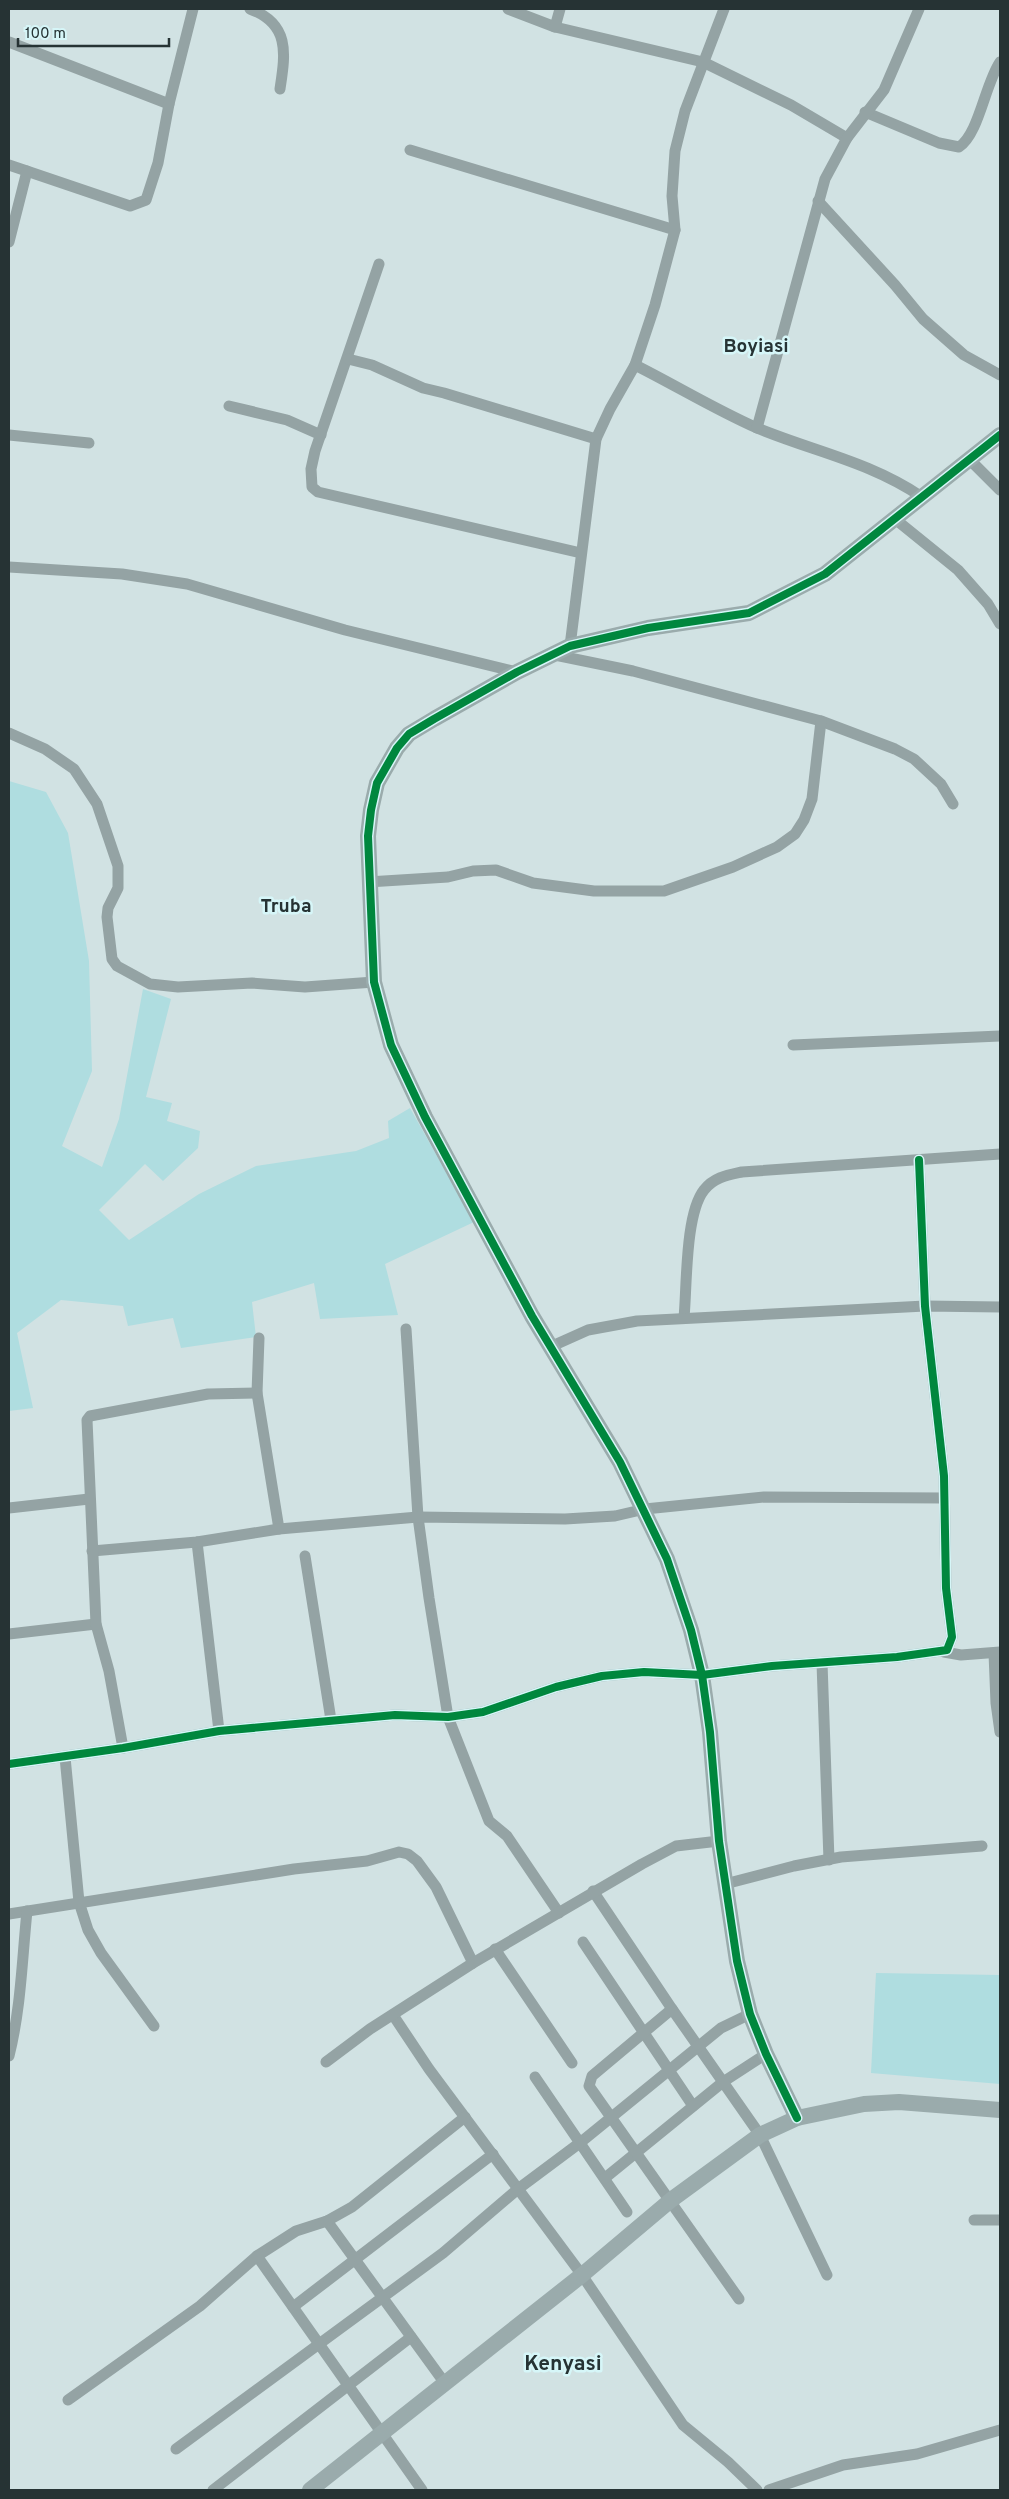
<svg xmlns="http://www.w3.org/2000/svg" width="1009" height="2499" viewBox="0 0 1009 2499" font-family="Overpass,sans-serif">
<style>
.green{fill:#afdde0}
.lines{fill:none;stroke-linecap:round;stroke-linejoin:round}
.street{stroke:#94a3a4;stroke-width:11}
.secondary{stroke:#9aabac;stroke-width:16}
.cycleway-casing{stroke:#d6f6f8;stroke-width:11}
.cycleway{stroke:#00873e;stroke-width:8}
.labels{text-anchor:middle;stroke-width:5;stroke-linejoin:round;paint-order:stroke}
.quarter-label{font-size:19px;font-weight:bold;fill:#263334;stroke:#d6f6f8}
.district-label{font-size:21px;font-weight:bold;fill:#263334;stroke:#d6f6f8}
</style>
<rect width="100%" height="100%" fill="#d1e2e3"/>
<g class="green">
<path d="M9,781L46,792L68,833L89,961L92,1071L62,1146L102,1167L119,1119L143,989L171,999L146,1097L172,1103L167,1121L200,1131L198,1148L163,1181L145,1164L99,1210L129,1240L199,1194L256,1166L356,1151L389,1138L388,1121L410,1108L474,1222L385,1264L398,1315L320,1319L314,1283L252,1302L256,1337L181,1348L173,1318L128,1326L123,1306L61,1300L17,1333L33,1408L9,1411Z"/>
<path d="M876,1973L1000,1975V2084L871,2073Z"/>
</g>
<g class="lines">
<g class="street">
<path d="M250,9C291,24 285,55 280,89"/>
<path d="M508,9L555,27L703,62L791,105L847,138"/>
<path d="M555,27L560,9"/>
<path d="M9,42L169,104"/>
<path d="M865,112L939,143L959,147C979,134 985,84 1000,62"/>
<path d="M410,150L675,230"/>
<path d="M9,165L130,206L146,200L158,163L169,104L193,9"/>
<path d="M818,201L895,285L923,319L964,355L1000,375"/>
<path d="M9,242L27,171"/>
<path d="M379,264L315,451L311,469L312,487L318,492L581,553"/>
<path d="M348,359L372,365L423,388L444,393L596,439"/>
<path d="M635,365C675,385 716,410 757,428C815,452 868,461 922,497"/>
<path d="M229,406L287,420L321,435"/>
<path d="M757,428L825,179L847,138L884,90L919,9"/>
<path d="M9,435L89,443"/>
<path d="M969,459L1000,490"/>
<path d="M895,519L958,570L988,604L1000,624"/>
<path d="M9,567L122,574L187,584L345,630L517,672"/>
<path d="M570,646L596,439L610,409L635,365L655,305L675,230L672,196L675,151L685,111L724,9"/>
<path d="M555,655L633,671L821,721L895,749L914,759L941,784L953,804"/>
<path d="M9,733L45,749L74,769L97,804L118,866V888L108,908L107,917L112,959L117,966L150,984L178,987L252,983L305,987L374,982"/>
<path d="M368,882L448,877L473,871L496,870L533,883L594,891H664L733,867L777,847L795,834L804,820L812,799L821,721"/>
<path d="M793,1045L1000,1036"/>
<path d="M684,1318C687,1286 685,1214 704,1190C714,1177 728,1175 742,1172L1000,1154"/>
<path d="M406,1329L418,1517L429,1598L448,1717L489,1821L507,1836L559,1913"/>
<path d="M259,1338L257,1393L279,1529"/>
<path d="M550,1347L588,1330L637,1321L925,1306L1000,1307"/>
<path d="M9,1508L89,1499"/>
<path d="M197,1542L219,1731"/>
<path d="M92,1551L197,1542L279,1529L418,1517L565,1519L615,1516L645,1509L764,1497L944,1498"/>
<path d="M305,1556L331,1720"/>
<path d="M9,1634L96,1624"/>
<path d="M944,1652L961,1655L1000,1652"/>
<path d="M994,1653L996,1703L1000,1732"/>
<path d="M822,1663L829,1860"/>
<path d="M123,1748L109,1671L96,1624L87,1420L90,1416L208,1394L257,1393"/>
<path d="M65,1757L79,1902L88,1930L101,1953L154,2026"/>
<path d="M9,1764L123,1748L219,1731L395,1715L448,1717L483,1712L556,1687L602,1676L644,1672L702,1675L772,1666L897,1657L947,1650L952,1637L946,1588L944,1476L925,1306L919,1160"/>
<path d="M725,1884L794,1866L841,1857L982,1846"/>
<path d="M593,1891L672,2009"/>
<path d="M9,1914L294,1869L367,1861L399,1852L408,1854L417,1861L436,1887L473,1963"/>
<path d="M583,1942L693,2106"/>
<path d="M495,1949L572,2063"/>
<path d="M393,2015L429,2069L582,2275L683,2425L728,2462L757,2490"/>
<path d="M9,2056C21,2008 22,1960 27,1911"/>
<path d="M326,2062L370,2029L473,1963L642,1864L676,1846L719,1841"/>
<path d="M535,2077L627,2212"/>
<path d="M605,2178L723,2082L766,2054"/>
<path d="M974,2220H1000"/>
<path d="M327,2221L444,2382"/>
<path d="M257,2256L422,2490"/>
<path d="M739,2299L589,2086L592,2076L672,2009L760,2135L827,2275"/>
<path d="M293,2307L493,2154"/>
<path d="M68,2400L200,2306L257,2256L296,2231L327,2221L352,2207L465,2117"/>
<path d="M176,2449L443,2253L518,2189L581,2142L721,2028L750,2014"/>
<path d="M213,2490L411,2337"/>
<path d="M769,2490L843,2465L917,2454L1000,2430"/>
</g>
<g class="secondary">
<path d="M797,2118L766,2054L750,2014L737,1961L719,1841L710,1732L702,1675L691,1630L667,1559L620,1462L532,1316L425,1117L391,1045L374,982L368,836L371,810L377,783L397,748L409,734L434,719L517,672L570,646L648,628L749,613L825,574L1000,435"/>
<path d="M310,2490L582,2275L671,2200L760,2135L797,2118L864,2104L899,2102L1000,2110"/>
</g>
<g class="cycleway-casing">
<g id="cycleway">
<path d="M9,1764L123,1748L219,1731L395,1715L448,1717L483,1712L556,1687L602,1676L644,1672L702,1675L772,1666L897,1657L947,1650L952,1637L946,1588L944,1476L925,1306L919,1160"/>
<path d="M797,2118L766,2054L750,2014L737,1961L719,1841L710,1732L702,1675L691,1630L667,1559L620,1462L532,1316L425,1117L391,1045L374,982L368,836L371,810L377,783L397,748L409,734L434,719L517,672L570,646L648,628L749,613L825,574L1000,435"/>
</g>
</g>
<use href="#cycleway" class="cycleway"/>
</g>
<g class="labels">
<g class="quarter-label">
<text x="756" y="352">Boyiasi</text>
<text x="286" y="912">Truba</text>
</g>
<g class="district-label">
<text x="563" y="2370">Kenyasi</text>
</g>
</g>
<rect width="1009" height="2499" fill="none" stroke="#263334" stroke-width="20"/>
<path d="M18 38v8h151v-8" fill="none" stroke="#263334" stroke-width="2.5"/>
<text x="25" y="38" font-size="15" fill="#263334" stroke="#d6f6f8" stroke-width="4" paint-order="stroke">100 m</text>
</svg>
